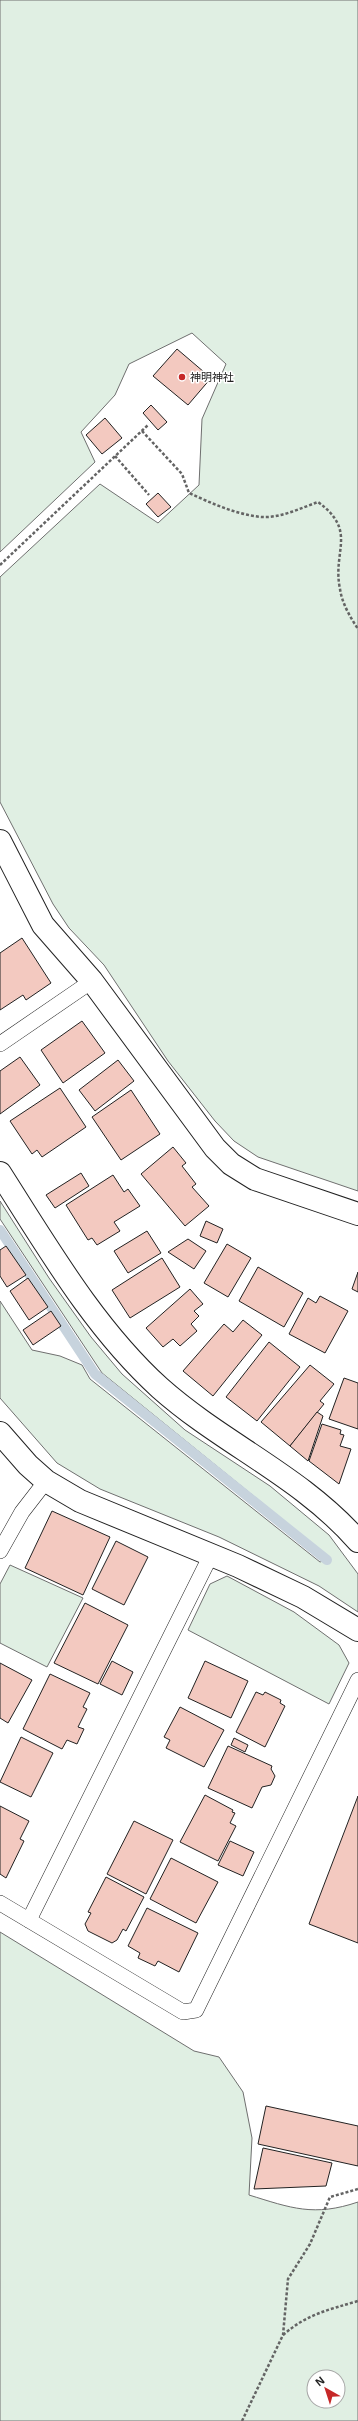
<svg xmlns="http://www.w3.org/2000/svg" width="358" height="2421" viewBox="0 0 358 2421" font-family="Helvetica,'Noto Sans JP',sans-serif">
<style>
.green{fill:#e0efe3;stroke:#6f6f6f;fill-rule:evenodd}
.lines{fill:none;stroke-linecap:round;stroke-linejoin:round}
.stream{stroke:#c7d3dd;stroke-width:10}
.building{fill:#f3c9c0;stroke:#222}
.service-casing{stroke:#222;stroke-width:16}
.minor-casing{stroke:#222;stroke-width:24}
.secondary-casing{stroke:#222;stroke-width:24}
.path{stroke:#646464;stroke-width:2.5;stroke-dasharray:3 2;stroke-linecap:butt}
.service{stroke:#fff;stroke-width:15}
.minor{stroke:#fff;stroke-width:22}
.secondary{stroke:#fff;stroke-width:22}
.poi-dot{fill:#c62828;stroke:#fff;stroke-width:1.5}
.labels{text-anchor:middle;stroke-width:3;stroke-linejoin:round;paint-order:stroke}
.poi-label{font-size:11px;fill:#222;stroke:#fff;text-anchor:start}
</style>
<rect width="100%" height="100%" fill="#fff"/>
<g class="green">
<path d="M0,0H358V1191L258,1157L234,1141L215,1121L168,1061L104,965L69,928L53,904L0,802V577L100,484L158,523L199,485L202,419L226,364L192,333L129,364L115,395L81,432L95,462L0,552Z"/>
<path d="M0,1201L49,1278L91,1337L122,1374L185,1430L270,1486L329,1535L358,1574V1612L319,1586L219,1537L100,1489L57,1463L0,1398V1301L32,1350L60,1356L82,1365L90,1379L320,1562L330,1558L102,1373L0,1219Z"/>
<path d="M10,1565L83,1598L47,1667L0,1643V1584Z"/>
<path d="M227,1576L294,1612L339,1645L349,1663L329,1704L188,1630L210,1584Z"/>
<path d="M0,1932L194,2051L219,2057L243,2092L252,2138L249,2195C291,2208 314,2217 358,2202V2421H0ZM314,2377H338V2401H314Z"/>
</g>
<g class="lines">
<path class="stream" d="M0,1230L95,1374L327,1560"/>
</g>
<g class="building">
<path d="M177,349L211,378L188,405L153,376Z"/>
<path d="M151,405L167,422L158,430L143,413Z"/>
<path d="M105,418L122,438L102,454L86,435Z"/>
<path d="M158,493L171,507L158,517L146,504Z"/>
<path d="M22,938L51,983L26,1000L23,995L0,1010V953Z"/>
<path d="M82,1021L105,1053L63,1083L41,1050Z"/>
<path d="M20,1057L40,1085L0,1114V1071Z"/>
<path d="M118,1060L134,1081L95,1111L79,1090Z"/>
<path d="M60,1088L86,1127L42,1157L37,1150L32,1154L10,1121Z"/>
<path d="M131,1090L160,1134L121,1160L92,1117Z"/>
<path d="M173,1147L186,1163L182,1166L196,1184L192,1187L209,1206L185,1226L141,1174Z"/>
<path d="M81,1173L89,1186L55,1208L46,1195Z"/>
<path d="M113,1175L124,1192L128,1189L140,1206L114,1222L120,1231L97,1245L92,1238L88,1240L66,1205Z"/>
<path d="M206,1221L223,1229L217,1243L200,1236Z"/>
<path d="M147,1231L161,1253L128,1273L114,1251Z"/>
<path d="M188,1239L206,1251L194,1269L168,1252Z"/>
<path d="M227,1244L251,1258L228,1297L204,1283Z"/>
<path d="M6,1246L26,1275L7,1287L0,1276V1250Z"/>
<path d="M162,1258L180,1287L130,1318L112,1290Z"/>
<path d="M258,1267L303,1293L284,1327L239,1301Z"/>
<path d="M358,1272V1292L352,1289Z"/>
<path d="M28,1278L48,1307L29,1320L10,1291Z"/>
<path d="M190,1289L203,1304L194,1311L199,1316L191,1324L197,1331L180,1346L173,1339L163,1347L146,1328Z"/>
<path d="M320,1296L348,1311L325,1353L289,1334L308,1298L316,1303Z"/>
<path d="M51,1311L61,1326L33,1345L23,1330Z"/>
<path d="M243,1320L262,1335L213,1396L183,1371L224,1324L233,1332Z"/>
<path d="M269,1342L300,1367L257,1421L226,1397Z"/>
<path d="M310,1365L334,1384L320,1401L324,1404L290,1446L261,1422Z"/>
<path d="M344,1378L358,1383V1429L329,1419Z"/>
<path d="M317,1412L323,1416L308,1461L290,1446Z"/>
<path d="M322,1424L341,1430L340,1434L344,1435L340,1446L351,1449L339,1484L309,1461Z"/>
<path d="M52,1511L110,1537L83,1595L25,1568Z"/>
<path d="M116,1541L148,1557L124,1605L92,1589Z"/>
<path d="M85,1603L128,1625L98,1684L54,1663Z"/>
<path d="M112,1661L133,1672L122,1695L100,1684Z"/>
<path d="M205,1661L248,1681L231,1718L188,1698Z"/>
<path d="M0,1663L32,1680L8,1723L0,1718Z"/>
<path d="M50,1674L90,1693L83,1707L87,1709L78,1727L84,1729L77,1744L67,1740L62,1749L23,1729Z"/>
<path d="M256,1692L263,1695L265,1692L281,1700L280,1703L285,1706L265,1747L236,1732Z"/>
<path d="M180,1707L224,1730L204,1767L166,1748L170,1740L164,1737Z"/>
<path d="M21,1737L53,1753L31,1797L0,1782Z"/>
<path d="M234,1738L248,1745L245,1752L231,1745Z"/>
<path d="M228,1746L272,1766L271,1769L275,1776L271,1785L262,1787L252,1808L208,1788Z"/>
<path d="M205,1795L233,1810L232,1812L235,1813L230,1823L236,1826L218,1861L180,1842Z"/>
<path d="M358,1796V1943L309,1924Z"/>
<path d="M0,1806L29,1821L20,1839L24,1841L6,1878L0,1874Z"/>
<path d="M134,1821L173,1840L146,1894L107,1874Z"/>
<path d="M230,1841L254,1852L243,1876L218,1865Z"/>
<path d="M171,1858L218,1882L196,1923L150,1899Z"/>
<path d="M106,1877L144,1897L126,1931L123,1929L117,1940L112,1943L88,1931L85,1924L91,1913L88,1912Z"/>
<path d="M147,1908L198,1933L179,1972L158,1961L155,1966L138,1958L140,1953L128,1946Z"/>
<path d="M266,2106L358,2126V2166L258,2144Z"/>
<path d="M263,2148L332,2163L326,2186L254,2189Z"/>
</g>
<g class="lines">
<g class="service-casing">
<g id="service">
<path d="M0,1044L92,981"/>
<path d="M0,1551L22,1512L46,1481"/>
<path d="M0,1903L183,2012L196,2010L358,1680"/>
<path d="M29,1920L211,1555"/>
</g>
</g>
<g class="minor-casing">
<g id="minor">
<path d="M0,841L43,925L92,981L215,1148L231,1164L255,1179L358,1214"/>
<path d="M0,1433L28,1465L46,1481L80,1501L238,1566L303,1597L358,1630"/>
</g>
</g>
<g class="secondary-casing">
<path id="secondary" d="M0,1173C48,1248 94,1328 160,1388C223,1444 301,1476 358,1541"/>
</g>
<g class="path">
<path d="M142,431L182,474L189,493C211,503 237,515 262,517C281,518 301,508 318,502C358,531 332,551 340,589C342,603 350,617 358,629"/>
<path d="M115,456L149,495"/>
<path d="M0,565L148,425"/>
<path d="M283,2335C307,2314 328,2310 358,2301"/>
<path d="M242,2421L283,2335L288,2279L310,2244L330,2197L358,2189"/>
</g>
<use href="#service" class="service"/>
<use href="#minor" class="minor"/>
<use href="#secondary" class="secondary"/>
</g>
<circle class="poi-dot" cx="182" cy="377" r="4"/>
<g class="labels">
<g class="poi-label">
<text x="190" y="381">神明神社</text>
</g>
</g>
<g transform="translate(326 2389) rotate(321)"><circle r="19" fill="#ffffff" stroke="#a7a7a7"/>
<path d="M0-3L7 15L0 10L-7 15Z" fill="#c62828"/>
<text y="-6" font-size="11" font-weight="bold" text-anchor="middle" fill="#222222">N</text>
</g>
</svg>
